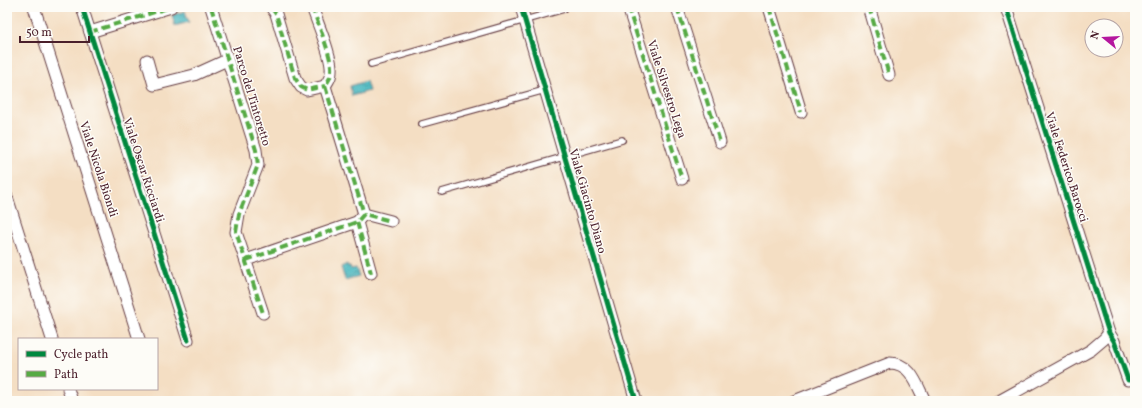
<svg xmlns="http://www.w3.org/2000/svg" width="1142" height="408" viewBox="0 0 1142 408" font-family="Vollkorn,serif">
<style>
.water{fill:url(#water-waves);stroke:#4a6c76}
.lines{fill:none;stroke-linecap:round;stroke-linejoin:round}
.lane-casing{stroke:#643c42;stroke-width:8}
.street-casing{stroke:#643c42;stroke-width:13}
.lane{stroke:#fff;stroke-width:5.5}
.street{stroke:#fff;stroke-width:11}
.quiet{stroke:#57aa44;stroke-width:4;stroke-dasharray:8 4;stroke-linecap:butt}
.cycleway-casing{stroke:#fdfcf7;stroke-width:8}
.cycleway{stroke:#00873e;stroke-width:5}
.labels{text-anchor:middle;stroke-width:3;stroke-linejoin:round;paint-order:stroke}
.street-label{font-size:12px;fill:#4a1f2b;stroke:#fdfcf7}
</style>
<defs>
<pattern id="water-waves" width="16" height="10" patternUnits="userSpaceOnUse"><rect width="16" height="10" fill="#49b8c0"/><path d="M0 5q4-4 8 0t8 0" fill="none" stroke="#3f959c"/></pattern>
</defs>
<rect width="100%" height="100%" fill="#fdfcf7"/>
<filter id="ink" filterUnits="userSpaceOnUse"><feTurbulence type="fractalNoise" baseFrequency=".025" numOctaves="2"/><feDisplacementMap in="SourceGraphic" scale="8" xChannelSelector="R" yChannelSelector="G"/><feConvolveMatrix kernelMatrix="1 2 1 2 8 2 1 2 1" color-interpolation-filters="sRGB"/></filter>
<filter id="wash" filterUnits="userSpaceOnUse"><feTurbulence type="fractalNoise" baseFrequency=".012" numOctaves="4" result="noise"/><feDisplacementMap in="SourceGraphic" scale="16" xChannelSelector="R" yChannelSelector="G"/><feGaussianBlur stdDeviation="0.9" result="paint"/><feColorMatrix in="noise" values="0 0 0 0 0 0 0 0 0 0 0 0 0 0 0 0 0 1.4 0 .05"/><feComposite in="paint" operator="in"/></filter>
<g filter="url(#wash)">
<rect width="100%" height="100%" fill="#f4dec3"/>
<g class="water">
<path d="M185,11L189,22L175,26L172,15Z"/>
<path d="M366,81L369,91L352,96L350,86Z"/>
<path d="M347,264L348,266H350L351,269L356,268L359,276L345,280L341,267Z"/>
</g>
</g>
<g filter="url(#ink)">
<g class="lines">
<g class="lane-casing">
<g id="lane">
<path d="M371,64L564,9"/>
<path d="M422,124L545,90"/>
<path d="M442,192L622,140"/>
</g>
</g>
<g class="street-casing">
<g id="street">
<path d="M34,7L139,339"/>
<path d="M82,7L188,340"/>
<path d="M211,7L256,150L258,165L239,214L236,232L263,313"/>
<path d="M271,7L276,14L295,78L301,87L307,90L325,86"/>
<path d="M312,7C317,22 333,58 331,72C331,78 328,81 325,86L364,214"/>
<path d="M521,7L636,401"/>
<path d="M628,7L682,179"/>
<path d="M677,7L720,142"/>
<path d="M769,7L801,112"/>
<path d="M869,7L889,75"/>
<path d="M1006,7L1109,333L1114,341L1128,380L1135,379"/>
<path d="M90,32L171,7"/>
<path d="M147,60L154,85L194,75L227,60"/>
<path d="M7,197L52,339"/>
<path d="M357,222L371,273"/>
<path d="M246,260L357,222L364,214L391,221"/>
<path d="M68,389L72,401"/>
<path d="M794,401L890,363C911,363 917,385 925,401"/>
<path d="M999,401L1091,350L1104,339L1109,333"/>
</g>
</g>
<use href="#lane" class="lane"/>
<use href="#street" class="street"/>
<g class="quiet">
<path d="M211,7L256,150L258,165L239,214L236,232L263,313"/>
<path d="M271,7L276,14L295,78L301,87L307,90L325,86"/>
<path d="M312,7C317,22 333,58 331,72C331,78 328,81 325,86L364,214"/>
<path d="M628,7L682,179"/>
<path d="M677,7L720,142"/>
<path d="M769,7L801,112"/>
<path d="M869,7L889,75"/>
<path d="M90,32L171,7"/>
<path d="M357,222L371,273"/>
<path d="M246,260L357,222L364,214L391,221"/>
</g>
<g class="cycleway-casing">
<g id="cycleway">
<path d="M82,7L188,340"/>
<path d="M521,7L636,401"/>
<path d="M1006,7L1109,333L1114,341L1128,380L1135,379"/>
</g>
</g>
<use href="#cycleway" class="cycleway"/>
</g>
</g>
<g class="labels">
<g class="street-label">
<text transform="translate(667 89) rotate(72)" y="4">Viale Silvestro Lega</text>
<text transform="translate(252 96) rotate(73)" y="4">Parco del Tintoretto</text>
<text transform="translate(1067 167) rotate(72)" y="4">Viale Federico Barocci</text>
<text transform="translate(99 169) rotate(72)" y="4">Viale Nicola Biondi</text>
<text transform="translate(144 170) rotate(72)" y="4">Viale Oscar Ricciardi</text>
<text transform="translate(588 201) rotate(74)" y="4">Viale Giacinto Diano</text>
</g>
</g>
<rect width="1142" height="408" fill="none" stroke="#fdfcf7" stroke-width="24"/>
<rect x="18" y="338" width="140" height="52" fill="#fdfcf7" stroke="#b5a4a5"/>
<rect x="26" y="351" width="20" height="6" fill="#00873e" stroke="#b5a4a5"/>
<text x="54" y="358" font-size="12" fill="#4a1f2b">Cycle path</text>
<rect x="26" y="371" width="20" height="6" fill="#57aa44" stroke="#b5a4a5"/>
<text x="54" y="378" font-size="12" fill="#4a1f2b">Path</text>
<g transform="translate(1104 38) rotate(288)"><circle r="19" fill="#fdfcf7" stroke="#b5a4a5"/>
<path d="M0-3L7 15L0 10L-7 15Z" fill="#b5179e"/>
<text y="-6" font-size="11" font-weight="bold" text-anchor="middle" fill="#4a1f2b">N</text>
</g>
<path d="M20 36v6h69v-6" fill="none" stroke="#4a1f2b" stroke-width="2"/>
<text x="26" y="36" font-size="12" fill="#4a1f2b" stroke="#fdfcf7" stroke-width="3" paint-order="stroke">50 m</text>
</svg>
